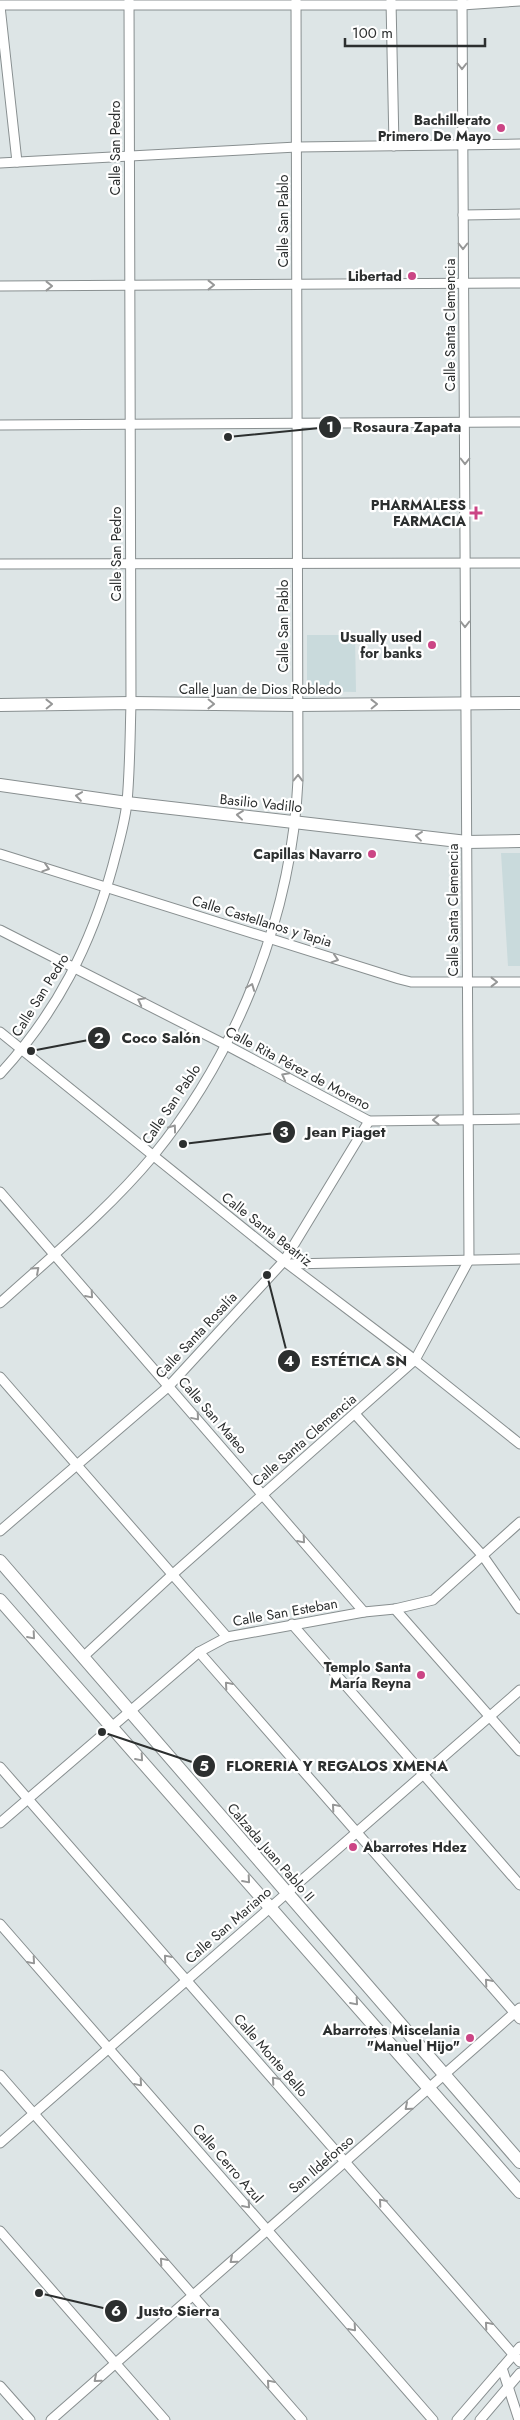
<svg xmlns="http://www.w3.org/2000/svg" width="520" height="2420" viewBox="0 0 520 2420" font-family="Jost,sans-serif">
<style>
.built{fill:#c9dadc}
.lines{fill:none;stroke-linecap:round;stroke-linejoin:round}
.street-casing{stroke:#888f90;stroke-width:11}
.secondary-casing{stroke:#888f90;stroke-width:14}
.street{stroke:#fff;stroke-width:9}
.secondary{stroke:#fff;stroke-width:12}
.oneway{stroke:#969797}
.poi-dot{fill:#cb4585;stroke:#fff;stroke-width:2}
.labels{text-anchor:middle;stroke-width:4.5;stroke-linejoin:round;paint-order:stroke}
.poi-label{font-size:14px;font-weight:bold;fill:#2c2f2f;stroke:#fff;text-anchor:end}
.street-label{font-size:14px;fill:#2c2f2f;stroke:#fff}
.leader{fill:none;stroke:#2c2f2f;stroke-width:2}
.callout-dot{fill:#2c2f2f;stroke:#fff;stroke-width:2}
.mark-label{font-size:15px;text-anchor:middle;font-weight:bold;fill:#fff}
.callout-label{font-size:15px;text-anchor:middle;font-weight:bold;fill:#2c2f2f;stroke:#fff;stroke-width:4.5;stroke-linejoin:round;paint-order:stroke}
</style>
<rect width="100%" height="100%" fill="#dde5e6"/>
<g class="built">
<path d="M307,635H355L356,692L307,691Z"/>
<path d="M501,853H520V966H508Z"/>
</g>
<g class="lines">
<g class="street-casing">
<g id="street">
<path d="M391,1L394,146"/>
<path d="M0,5H462L520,1"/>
<path d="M0,6L17,162"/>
<path d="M0,163L297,147L520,144"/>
<path d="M463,215L520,214"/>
<path d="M0,286L520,283"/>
<path d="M0,425L520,422"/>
<path d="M0,564L520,563"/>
<path d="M0,854L399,979L411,982H520"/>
<path d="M0,930L226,1045L369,1121L520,1119"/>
<path d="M0,1032L284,1261L415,1360L520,1444"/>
<path d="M0,1074C57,1012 91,945 113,865C118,845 125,823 127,802C130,769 130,736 131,703L129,0"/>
<path d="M0,1192L364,1612"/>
<path d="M289,1264L520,1259"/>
<path d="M0,1303C52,1256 108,1210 153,1156C238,1052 292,914 298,780L296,0"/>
<path d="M0,1377L227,1637"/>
<path d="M355,1414L483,1556L520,1609"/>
<path d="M0,1531L169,1386L284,1261L369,1121"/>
<path d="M395,1609L520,1751"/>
<path d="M292,1624L520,1885"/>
<path d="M199,1652L520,2019"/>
<path d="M83,1657L173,1574L415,1360L469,1260L462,0"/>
<path d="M0,1767L520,2362"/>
<path d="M0,1823L199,1652L227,1637L364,1612L395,1609L433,1600L520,1522"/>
<path d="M0,1924L433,2420"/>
<path d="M0,2075L302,2420"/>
<path d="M0,2143L520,1690"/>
<path d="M0,2231L165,2420"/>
<path d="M502,2368L519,2420"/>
<path d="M0,2386L30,2420"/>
<path d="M51,2420L520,2008"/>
<path d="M457,2420L520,2347"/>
<path d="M480,2420L520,2373"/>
</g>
</g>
<g class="secondary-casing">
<g id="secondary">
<path d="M0,705L131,703L297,705L520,703"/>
<path d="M0,785L127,803L467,842L520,841"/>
<path d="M0,1561L520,2162"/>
<path d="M0,1600L520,2192"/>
</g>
</g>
<use href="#street" class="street"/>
<use href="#secondary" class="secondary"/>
</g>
<defs><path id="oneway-chevron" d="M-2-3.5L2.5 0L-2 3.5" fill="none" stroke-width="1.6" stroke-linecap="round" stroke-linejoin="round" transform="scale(1.25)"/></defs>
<g class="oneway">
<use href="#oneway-chevron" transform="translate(462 66) rotate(90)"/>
<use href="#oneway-chevron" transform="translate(463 246) rotate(90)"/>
<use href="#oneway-chevron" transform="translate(211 285)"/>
<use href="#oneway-chevron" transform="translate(49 286)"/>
<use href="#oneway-chevron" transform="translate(465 461) rotate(90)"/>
<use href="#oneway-chevron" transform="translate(465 624) rotate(90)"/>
<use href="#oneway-chevron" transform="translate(49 704) rotate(-1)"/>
<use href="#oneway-chevron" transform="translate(211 704) rotate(1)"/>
<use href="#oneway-chevron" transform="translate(374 704) rotate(-1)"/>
<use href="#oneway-chevron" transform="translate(298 778) rotate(-89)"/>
<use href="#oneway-chevron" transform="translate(79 796) rotate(-172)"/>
<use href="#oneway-chevron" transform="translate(240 815) rotate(-174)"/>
<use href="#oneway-chevron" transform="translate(419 836) rotate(-173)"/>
<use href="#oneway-chevron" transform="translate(46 868) rotate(18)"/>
<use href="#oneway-chevron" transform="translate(335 959) rotate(18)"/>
<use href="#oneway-chevron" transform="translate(494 982)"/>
<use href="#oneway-chevron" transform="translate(251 987) rotate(-69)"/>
<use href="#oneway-chevron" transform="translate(141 1001) rotate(-153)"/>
<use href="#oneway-chevron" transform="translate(285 1076) rotate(-152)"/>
<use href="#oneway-chevron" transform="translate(436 1120) rotate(179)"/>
<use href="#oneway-chevron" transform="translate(173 1128) rotate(-54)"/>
<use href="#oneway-chevron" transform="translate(36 1270) rotate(-42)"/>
<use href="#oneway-chevron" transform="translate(90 1295) rotate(49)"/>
<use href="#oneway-chevron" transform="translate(196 1417) rotate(50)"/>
<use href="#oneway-chevron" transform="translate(302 1540) rotate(49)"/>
<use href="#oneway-chevron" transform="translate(32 1636) rotate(49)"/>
<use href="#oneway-chevron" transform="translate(228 1685) rotate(-131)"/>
<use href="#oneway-chevron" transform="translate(140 1758) rotate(49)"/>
<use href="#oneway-chevron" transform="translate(335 1807) rotate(-131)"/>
<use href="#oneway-chevron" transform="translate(247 1880) rotate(49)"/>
<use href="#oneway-chevron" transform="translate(167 1958) rotate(-131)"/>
<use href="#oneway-chevron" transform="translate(32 1961) rotate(49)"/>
<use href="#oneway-chevron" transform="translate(488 1982) rotate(-131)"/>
<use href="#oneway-chevron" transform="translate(355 2002) rotate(49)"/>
<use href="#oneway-chevron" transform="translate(275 2080) rotate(-131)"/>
<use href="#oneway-chevron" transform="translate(139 2083) rotate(49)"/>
<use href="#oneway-chevron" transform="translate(408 2107) rotate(139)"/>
<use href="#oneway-chevron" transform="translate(382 2202) rotate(-131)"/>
<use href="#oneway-chevron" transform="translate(247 2205) rotate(49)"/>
<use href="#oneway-chevron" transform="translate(233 2260) rotate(139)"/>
<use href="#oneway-chevron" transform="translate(163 2261) rotate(-131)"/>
<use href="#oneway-chevron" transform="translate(488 2325) rotate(-131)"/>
<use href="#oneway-chevron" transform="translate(353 2328) rotate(49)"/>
<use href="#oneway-chevron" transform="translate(97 2379) rotate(139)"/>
<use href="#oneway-chevron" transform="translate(270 2383) rotate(-131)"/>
</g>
<g class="poi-dot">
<circle cx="501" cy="128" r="5"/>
<circle cx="412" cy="276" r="5"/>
<path d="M473.5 505.5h5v5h5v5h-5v5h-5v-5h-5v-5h5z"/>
<circle cx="432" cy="645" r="5"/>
<circle cx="372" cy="854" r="5"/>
<circle cx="421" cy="1675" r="5"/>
<circle cx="353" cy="1847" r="5"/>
<circle cx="470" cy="2038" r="5"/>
</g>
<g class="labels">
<g class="poi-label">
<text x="491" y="125">Bachillerato<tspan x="491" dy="16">Primero De Mayo</tspan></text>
<text x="402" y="281">Libertad</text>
<text x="466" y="510">PHARMALESS<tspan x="466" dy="16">FARMACIA</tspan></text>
<text x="422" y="642">Usually used<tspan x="422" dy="16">for banks</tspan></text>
<text x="362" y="859">Capillas Navarro</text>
<text x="411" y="1672">Templo Santa<tspan x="411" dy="16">María Reyna</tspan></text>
<text x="363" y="1852" text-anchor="start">Abarrotes Hdez</text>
<text x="460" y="2035">Abarrotes Miscelania<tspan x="460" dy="16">"Manuel Hijo"</tspan></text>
</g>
<g class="street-label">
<text transform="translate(115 148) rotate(-90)" y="5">Calle San Pedro</text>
<text transform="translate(283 221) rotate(-90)" y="5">Calle San Pablo</text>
<text transform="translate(450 325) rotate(-90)" y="5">Calle Santa Clemencia</text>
<text transform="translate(116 554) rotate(-90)" y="5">Calle San Pedro</text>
<text transform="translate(283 626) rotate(-90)" y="5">Calle San Pablo</text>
<text x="260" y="694">Calle Juan de Dios Robledo</text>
<text transform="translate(261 803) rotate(6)" y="5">Basilio Vadillo</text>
<text transform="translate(453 910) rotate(-90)" y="5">Calle Santa Clemencia</text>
<text transform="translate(262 921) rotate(17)" y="5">Calle Castellanos y Tapia</text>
<text transform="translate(40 995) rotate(-58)" y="5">Calle San Pedro</text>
<text transform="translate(298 1068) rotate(28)" y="5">Calle Rita Pérez de Moreno</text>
<text transform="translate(171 1104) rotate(-56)" y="5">Calle San Pablo</text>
<text transform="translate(267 1229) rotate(38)" y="5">Calle Santa Beatriz</text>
<text transform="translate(196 1335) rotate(-47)" y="5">Calle Santa Rosalía</text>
<text transform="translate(213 1415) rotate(49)" y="5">Calle San Mateo</text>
<text transform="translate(304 1440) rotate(-41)" y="5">Calle Santa Clemencia</text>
<text transform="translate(285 1612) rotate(-10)" y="5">Calle San Esteban</text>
<text transform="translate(271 1852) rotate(49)" y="5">Calzada Juan Pablo II</text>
<text transform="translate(228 1925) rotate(-41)" y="5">Calle San Mariano</text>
<text transform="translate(271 2055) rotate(49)" y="5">Calle Monte Bello</text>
<text transform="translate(228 2163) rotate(49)" y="5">Calle Cerro Azul</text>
<text transform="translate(321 2164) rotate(-41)" y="5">San Ildefonso</text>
</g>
</g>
<path class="leader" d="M228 437L330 427M31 1051L99 1038M183 1144L284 1132M267 1275L289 1361M102 1732L204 1766M39 2293L116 2311"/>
<g class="callout-dot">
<circle cx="228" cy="437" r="5"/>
<circle cx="31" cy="1051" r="5"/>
<circle cx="183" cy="1144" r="5"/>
<circle cx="267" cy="1275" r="5"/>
<circle cx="102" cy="1732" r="5"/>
<circle cx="39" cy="2293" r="5"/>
<circle cx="330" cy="427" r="12"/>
<circle cx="99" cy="1038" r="12"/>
<circle cx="284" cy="1132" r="12"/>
<circle cx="289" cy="1361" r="12"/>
<circle cx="204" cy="1766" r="12"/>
<circle cx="116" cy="2311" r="12"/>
</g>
<g class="mark-label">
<text x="330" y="432">1</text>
<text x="99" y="1043">2</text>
<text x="284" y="1137">3</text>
<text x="289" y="1366">4</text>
<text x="204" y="1771">5</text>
<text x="116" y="2316">6</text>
</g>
<g class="callout-label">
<text x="407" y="432">Rosaura Zapata</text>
<text x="161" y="1043">Coco Salón</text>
<text x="346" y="1137">Jean Piaget</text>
<text x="359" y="1366">ESTÉTICA SN</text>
<text x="337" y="1771">FLORERIA Y REGALOS XMENA</text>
<text x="179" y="2316">Justo Sierra</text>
</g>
<path d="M345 38v8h140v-8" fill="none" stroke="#2c2f2f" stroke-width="2.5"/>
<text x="352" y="38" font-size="15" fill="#2c2f2f" stroke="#ffffff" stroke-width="4" paint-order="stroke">100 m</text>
</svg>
